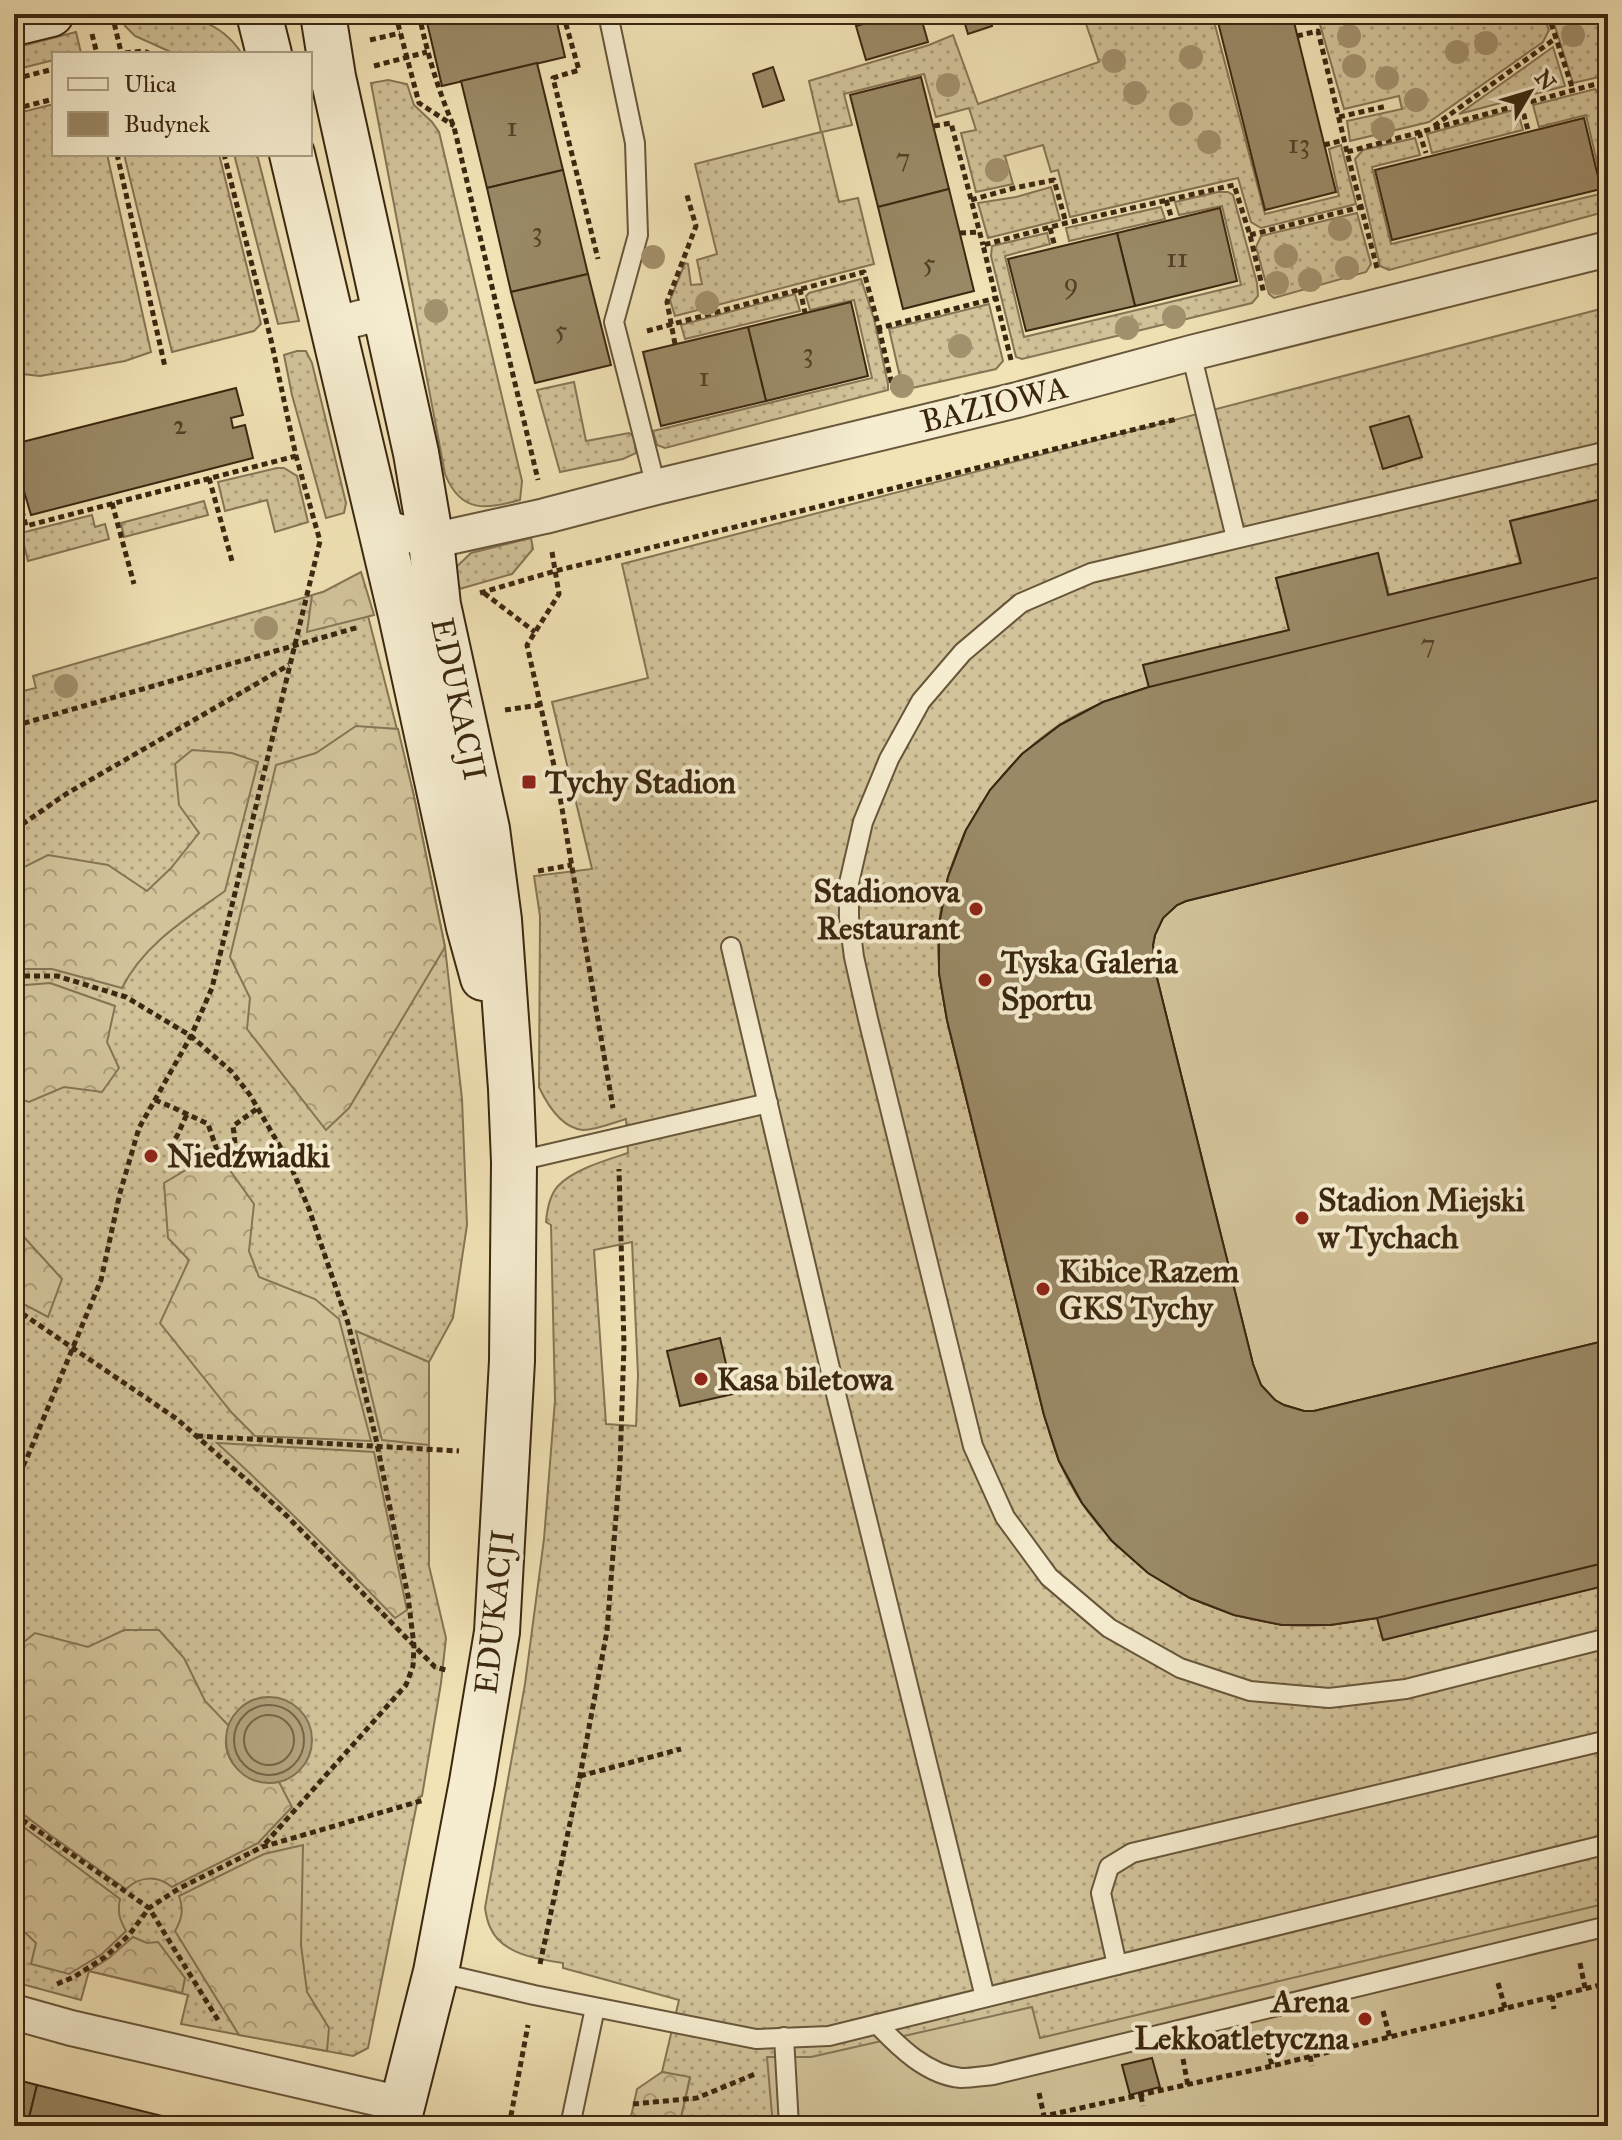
<svg xmlns="http://www.w3.org/2000/svg" width="1622" height="2140" viewBox="0 0 1622 2140" font-family="'IM FELL Great Primer',serif">
<style>
.grass{fill:url(#grass-dots);stroke:#867555;stroke-width:2;fill-rule:evenodd}
.forest{fill:url(#forest-crowns);stroke:#867555;stroke-width:2}
.pitch{fill:#d2c39a;stroke:#867555;stroke-width:2}
.water{fill:#b3a37e;stroke:#837152;stroke-width:2}
.lines{fill:none;stroke-linecap:round;stroke-linejoin:round}
.shore{stroke:#776547;stroke-width:2}
.building{fill:#9a8966;stroke:#3b2710;stroke-width:2}
.lane-casing{stroke:#68563a;stroke-width:22}
.street-casing{stroke:#68563a;stroke-width:38}
.secondary-casing{stroke:#3b2710;stroke-width:48}
.path{stroke:#3b2710;stroke-width:5;stroke-dasharray:6 4;stroke-linecap:butt}
.lane{stroke:#f6edd0;stroke-width:18}
.street{stroke:#f6edd0;stroke-width:34}
.secondary{stroke:#f6edd0;stroke-width:44}
.tree{fill:#a2916d}
.poi-dot{fill:#8f2418;stroke:#f6edd0;stroke-width:3}
.labels{text-anchor:middle;stroke-width:8;stroke-linejoin:round;paint-order:stroke}
.number-label{font-size:28px;fill:#534026}
.street-label{font-size:32px;fill:#3b2710;stroke:#f6edd0}
.poi-label{font-size:32px;font-weight:bold;fill:#3b2710;stroke:#f6edd0;text-anchor:start}
</style>
<defs>
<pattern id="grass-dots" width="8" height="8" patternUnits="userSpaceOnUse" patternTransform="scale(2)"><rect width="8" height="8" fill="#d2c39a"/><path d="M2 2h.1M6 6h.1" fill="none" stroke="#ac9e7c" stroke-width="1.8" stroke-linecap="round"/></pattern>
<pattern id="forest-crowns" width="20" height="18" patternUnits="userSpaceOnUse" patternTransform="scale(2)"><rect width="20" height="18" fill="#d2c39a"/><path d="M2 6a3 3 0 1 1 6 0M12 15a3 3 0 1 1 6 0" fill="none" stroke="#ac9e7c"/></pattern>
</defs>
<rect width="100%" height="100%" fill="#f1e3b6"/>
<filter id="stains"><feTurbulence type="fractalNoise" baseFrequency=".0025" numOctaves="4"/><feColorMatrix values="0 0 0 0 .2 0 0 0 0 .09 0 0 0 0 .02 0 0 0 .5 -.17"/></filter>
<radialGradient id="worn" r=".72"><stop offset=".6" stop-color="#630" stop-opacity="0"/><stop offset="1" stop-color="#630" stop-opacity=".3"/></radialGradient>
<g class="grass">
<path d="M148,14C185,14 220,19 242,54H175L135,36L125,26L124,21Z"/>
<path d="M1085,14H1212L1265,214L1339,196L1329,149L1341,145L1356,204L1261,228L1251,222L1238,178L1070,217L1058,170L1051,172L1043,145L1005,156L1013,184L976,192L961,133L976,130L969,108L936,117L924,74L844,94L852,125L822,132L839,202L858,198L874,264L675,316L670,300L685,263L688,264L691,285L702,284L697,260L717,254L695,164L821,132L809,81L929,45L953,35L978,104L1099,62L1083,15Z"/>
<path d="M1317,14H1543L1549,30L1543,42L1429,122L1350,141L1347,121L1402,109L1399,96L1344,109Z"/>
<path d="M1551,14H1608V75L1573,83Z"/>
<path d="M76,32L81,53L54,54V60L14,70V48Z"/>
<path d="M1553,47L1565,86L1459,114Z"/>
<path d="M388,80L407,84L414,105L432,122L439,132L522,481L520,500C486,509 461,514 445,474L371,83Z"/>
<path d="M1595,89C1615,108 1608,183 1608,211L1389,270L1380,266L1355,159L1363,150L1415,138L1420,155L1372,167L1391,244L1604,193L1586,115L1539,127L1533,105Z"/>
<path d="M54,104V154H107L151,352L125,361L70,371L40,376L14,373V114Z"/>
<path d="M1517,109L1523,130L1432,153L1427,134Z"/>
<path d="M124,154H219L261,324L254,331L172,352Z"/>
<path d="M234,154H254L258,158L299,321L278,324Z"/>
<path d="M1051,187L1060,220L988,238L978,203L1016,197Z"/>
<path d="M1218,192H1228L1233,195L1257,283L1258,296L1252,303L1022,359L1016,357L991,256L992,246L1047,233L1050,244L1005,256L1024,337L1241,285L1222,206L1179,215L1175,202Z"/>
<path d="M1161,207L1165,219L1069,241L1066,228Z"/>
<path d="M1357,213L1371,264L1366,272L1274,298L1269,294L1256,247L1261,236Z"/>
<path d="M861,279L874,319L888,384V390L665,448L657,445L653,431L872,378L854,300L810,310L806,296L809,293Z"/>
<path d="M795,294L800,311L685,339L681,325Z"/>
<path d="M989,304L1003,361L996,369L903,390L889,329Z"/>
<path d="M1608,307V2126H679L690,2078L662,2072L679,2000L563,1968V1963C537,1959 501,1954 490,1927C487,1921 486,1914 485,1908L525,1684L544,1539L555,1400L551,1225L546,1222C547,1210 549,1196 558,1186C574,1169 607,1160 628,1153L626,1119C613,1123 596,1130 583,1130C561,1128 547,1104 539,1087L540,916L534,876L592,869L552,702L648,678L622,564ZM632,1242L638,1375L636,1426L606,1424L594,1250Z"/>
<path d="M297,351H306L312,363L346,503L344,513L326,518L292,395L284,355Z"/>
<path d="M574,382L586,441L629,433L634,437L636,453L623,459L560,472L537,390Z"/>
<path d="M277,468H284L297,476L308,522L275,532L267,500L225,511L218,482Z"/>
<path d="M204,501L208,515L124,537L121,523Z"/>
<path d="M92,515L95,527L105,524L109,539L28,561L21,533Z"/>
<path d="M531,538L533,549L512,574L456,590L449,574L471,553Z"/>
<path d="M323,592L367,612L413,792L445,947L462,1099L467,1225L453,1318L429,1362V1566L446,1638L441,1683L422,1796L418,1798L368,2048L353,2056L181,2024L188,1995L89,1971L81,2000L14,1982V693L36,688L33,676Z"/>
</g>
<g class="forest">
<path d="M361,572L374,615L307,632L312,595L323,592Z"/>
<path d="M356,726L398,729L413,792L445,947L349,1108L326,1130L247,1029L250,998L230,957L276,765L316,753Z"/>
<path d="M192,750L232,753L258,762L225,891C186,919 144,944 122,988L52,969H14V872L48,855L108,865L147,891L171,868L199,833L179,805L175,764Z"/>
<path d="M50,983L115,1006L107,1042L119,1068L102,1092L64,1087L29,1102L14,1097V986Z"/>
<path d="M216,1162H224L254,1204L249,1251L259,1277L315,1299L339,1319L371,1441L255,1436L232,1413L160,1323L189,1260L168,1238L164,1183L191,1167Z"/>
<path d="M14,1226L62,1279L48,1317L14,1299Z"/>
<path d="M356,1331L429,1362V1445L382,1440Z"/>
<path d="M217,1443L374,1452L407,1610L395,1618C337,1558 279,1499 217,1443Z"/>
<path d="M124,1630H159L184,1658L205,1701L229,1726C228,1731 225,1739 226,1745C229,1772 255,1783 279,1782L292,1807L258,1843L172,1887C157,1875 140,1876 126,1889L49,1834L14,1807V1650L35,1633L88,1647Z"/>
<path d="M14,1820L120,1899C117,1913 120,1920 126,1931L102,1954L69,1974L31,1964L36,1943L14,1922Z"/>
<path d="M303,1845L301,1945L307,1992L329,2028L327,2051L239,2035L175,1931C182,1919 184,1909 179,1896L264,1854Z"/>
<path d="M133,1937L147,1943L158,1942L185,1978L182,1993L89,1971L109,1958Z"/>
<path d="M662,2072L690,2077L679,2126H629L637,2089Z"/>
</g>
<g class="pitch">
<path d="M1605,498L1608,508V1585L1383,1640L1377,1618C1345,1623 1312,1629 1280,1624C1184,1611 1098,1551 1059,1461C1053,1447 1049,1430 1044,1415L947,1020C942,988 935,956 939,923C948,843 992,770 1059,725C1086,707 1118,697 1149,687L1143,665L1289,630L1276,578L1378,553L1389,595L1520,563L1510,521Z"/>
<path d="M1608,1903V2126H773L767,2057H811L1032,2007L1040,2038Z"/>
</g>
<circle class="water" cx="269" cy="1740" r="43"/>
<g class="lines">
<g class="shore">
<circle cx="269" cy="1740" r="35"/>
<circle cx="269" cy="1740" r="25"/>
</g>
</g>
<g class="building">
<path d="M425,14H555L565,57L442,86Z"/>
<path d="M897,14H920L928,42L866,60L856,26Z"/>
<path d="M962,14H1003L990,18L992,26L968,34Z"/>
<path d="M1216,14H1292L1336,192L1265,210Z"/>
<path d="M537,63L563,170L487,188L461,81Z"/>
<path d="M773,67L784,100L763,107L753,74Z"/>
<path d="M921,77L949,189L878,207L850,95Z"/>
<path d="M1584,118L1601,189L1392,240L1375,170Z"/>
<path d="M563,170L588,274L511,292L487,188Z"/>
<path d="M949,189L974,291L903,309L878,207Z"/>
<path d="M1220,208L1237,281L1135,306L1117,233Z"/>
<path d="M1117,233L1135,306L1026,331L1008,259Z"/>
<path d="M588,274L611,365L535,383L511,292Z"/>
<path d="M851,302L868,376L766,401L748,327Z"/>
<path d="M748,327L766,401L661,426L643,352Z"/>
<path d="M236,388L243,415L231,418L233,428L245,425L253,458L31,515L14,457V444Z"/>
<path d="M1409,416L1422,457L1383,469L1370,427Z"/>
<path d="M1605,498L1608,508V798L1186,901L1177,905L1163,918L1155,935L1153,945L1155,970L1253,1364L1261,1385L1275,1400L1284,1405L1304,1411H1314L1608,1340V1585L1383,1640L1377,1618L1330,1625H1282L1234,1615L1190,1598L1148,1573L1112,1541L1082,1503L1059,1461L1044,1415L947,1020L939,973V925L948,877L965,832L990,790L1022,754L1060,725L1103,702L1149,687L1143,665L1289,630L1276,578L1378,553L1388,595L1521,563L1510,521Z"/>
<path d="M1608,575V798L1186,901L1177,905L1163,918L1155,935L1153,945L1155,970L1253,1364L1261,1385L1275,1400L1284,1405L1304,1411H1314L1608,1340V1562L1377,1618L1330,1625H1282L1234,1615L1190,1598L1148,1573L1112,1541L1082,1503L1059,1461L1044,1415L947,1020L939,973V925L948,877L966,830L990,790L1022,754L1060,725L1103,702L1149,687Z"/>
<path d="M720,1338L733,1394L680,1406L667,1351Z"/>
<path d="M1152,2058L1160,2087L1130,2095L1122,2065Z"/>
<path d="M14,2079L37,2085L27,2126H14Z"/>
<path d="M37,2085L158,2115L155,2126H27Z"/>
<path d="M158,2115L201,2126H155Z"/>
</g>
<g class="lines">
<g class="lane-casing">
<g id="lane">
<path d="M608,14L635,143L638,235L614,322L656,487"/>
<path d="M1191,353L1236,538"/>
<path d="M1608,451L1091,573L1021,603L963,652L921,701L889,759L863,822L849,883V918L854,957L868,1019L973,1446L1005,1517L1049,1577L1109,1628L1180,1668L1250,1691L1329,1698L1406,1689L1608,1638"/>
<path d="M731,947L836,1394L985,1997"/>
<path d="M514,1162L768,1103"/>
<path d="M1117,1965L1101,1893L1109,1867L1132,1853L1608,1740"/>
<path d="M436,1972L534,1995L756,2039L829,2036L1608,1844"/>
<path d="M877,2024C899,2047 927,2075 961,2078C971,2078 983,2076 993,2075L1608,1926"/>
<path d="M784,2037L789,2126"/>
<path d="M570,2126L595,2008"/>
</g>
</g>
<g class="street-casing">
<g id="street">
<path d="M332,325L384,312"/>
<path d="M380,526L431,541L545,516L656,487L1017,400L1191,353L1608,249"/>
<path d="M14,2012L71,2028L402,2104"/>
</g>
</g>
<g class="secondary-casing">
<g id="secondary">
<path d="M259,14L269,54"/>
<path d="M323,14L333,77L416,453L431,541L438,605L487,829L499,920L511,1089L514,1162L512,1361L497,1632L472,1782L436,1972L397,2126"/>
<path d="M14,23L51,14"/>
<path d="M292,154L401,615L469,927L483,978"/>
</g>
</g>
<g class="path">
<path d="M112,14L121,52"/>
<path d="M398,14L397,20L419,103L454,126"/>
<path d="M419,14C427,53 438,90 454,127L538,480"/>
<path d="M563,14L579,70L553,78L598,259"/>
<path d="M1548,14L1573,90"/>
<path d="M92,34L97,54"/>
<path d="M1297,36L1318,31L1347,152"/>
<path d="M370,40L400,33"/>
<path d="M115,54L144,51L151,54"/>
<path d="M374,66L427,52"/>
<path d="M14,79L54,69"/>
<path d="M1521,104L1528,130"/>
<path d="M14,109L54,99"/>
<path d="M1339,117L1387,106"/>
<path d="M934,126L951,123L983,245"/>
<path d="M1434,126L1556,38"/>
<path d="M1419,132L1426,153"/>
<path d="M1324,145L1344,140"/>
<path d="M117,154L165,367"/>
<path d="M971,200L1014,188L1054,180L1066,223"/>
<path d="M1166,200L1172,219"/>
<path d="M1050,228L1055,247"/>
<path d="M960,233L980,232"/>
<path d="M1250,235L1361,207"/>
<path d="M1377,268L1347,152L1607,81L1608,86"/>
<path d="M800,289L805,313"/>
<path d="M879,328L893,389"/>
<path d="M647,331L864,272L879,328L996,298"/>
<path d="M675,344L667,302L696,226L686,192"/>
<path d="M1011,360L983,245L1066,223L1234,185L1250,235L1264,294"/>
<path d="M209,478L232,561"/>
<path d="M14,481L26,526L296,456"/>
<path d="M112,503L134,584"/>
<path d="M552,552L559,594L527,645L557,779L613,1108"/>
<path d="M480,593L555,571L1177,419"/>
<path d="M484,593L535,632"/>
<path d="M505,710L540,705"/>
<path d="M14,726L359,627"/>
<path d="M14,830L66,794L289,665"/>
<path d="M538,871L572,865"/>
<path d="M14,976H57L126,997L191,1036L232,1072L250,1095L289,1162L309,1209L348,1323L376,1439L408,1596L414,1646L413,1666L406,1685L262,1847"/>
<path d="M155,1100C173,1107 191,1116 208,1124L218,1153L213,1154L201,1163H180L169,1147L177,1136L187,1114"/>
<path d="M248,1149L236,1151L233,1126L258,1108"/>
<path d="M14,1308L177,1419L284,1513L435,1667L446,1670"/>
<path d="M197,1436L459,1451"/>
<path d="M14,1484L27,1458L101,1280L120,1193L139,1128L191,1036L212,988L320,541L296,456L271,340L224,154"/>
<path d="M580,1776L681,1749"/>
<path d="M14,1814L149,1908L218,2020"/>
<path d="M1580,1963L1585,1988"/>
<path d="M540,1964L580,1776L607,1631L620,1465L624,1345L619,1169"/>
<path d="M1498,1983L1505,2008"/>
<path d="M57,1984L74,1977L105,1957L129,1935L149,1908L178,1889L262,1847L424,1800"/>
<path d="M1552,1996L1554,2009"/>
<path d="M1383,2011L1390,2038"/>
<path d="M1266,2039L1272,2066"/>
<path d="M1310,2056L1312,2066"/>
<path d="M1183,2059L1188,2086"/>
<path d="M1039,2093L1044,2116L1272,2066L1608,1983"/>
<path d="M1141,2096L1143,2106"/>
<path d="M633,2104L697,2098L755,2074"/>
<path d="M509,2126L528,2025"/>
<path d="M1041,2126L1044,2116"/>
</g>
<use href="#lane" class="lane"/>
<use href="#street" class="street"/>
<use href="#secondary" class="secondary"/>
</g>
<g class="tree">
<circle cx="1573" cy="35" r="12"/>
<circle cx="1349" cy="36" r="12"/>
<circle cx="1486" cy="43" r="12"/>
<circle cx="1457" cy="52" r="12"/>
<circle cx="1191" cy="57" r="12"/>
<circle cx="1114" cy="61" r="12"/>
<circle cx="1354" cy="66" r="12"/>
<circle cx="1387" cy="78" r="12"/>
<circle cx="948" cy="85" r="12"/>
<circle cx="1135" cy="93" r="12"/>
<circle cx="1416" cy="100" r="12"/>
<circle cx="1181" cy="114" r="12"/>
<circle cx="1383" cy="129" r="12"/>
<circle cx="1209" cy="142" r="12"/>
<circle cx="997" cy="170" r="12"/>
<circle cx="1340" cy="229" r="12"/>
<circle cx="1286" cy="256" r="12"/>
<circle cx="653" cy="257" r="12"/>
<circle cx="1347" cy="268" r="12"/>
<circle cx="1310" cy="280" r="12"/>
<circle cx="1277" cy="283" r="12"/>
<circle cx="707" cy="303" r="12"/>
<circle cx="436" cy="311" r="12"/>
<circle cx="1174" cy="317" r="12"/>
<circle cx="1127" cy="328" r="12"/>
<circle cx="960" cy="346" r="12"/>
<circle cx="902" cy="386" r="12"/>
<circle cx="266" cy="628" r="12"/>
<circle cx="66" cy="686" r="12"/>
</g>
<g class="poi-dot">
<rect x="521" y="774" width="16" height="16" rx="4"/>
<circle cx="976" cy="909" r="8"/>
<circle cx="985" cy="980" r="8"/>
<circle cx="151" cy="1156" r="8"/>
<circle cx="1302" cy="1218" r="8"/>
<circle cx="1043" cy="1289" r="8"/>
<circle cx="701" cy="1379" r="8"/>
<circle cx="1365" cy="2019" r="8"/>
</g>
<g class="labels">
<g class="number-label">
<text x="512" y="136">1</text>
<text x="1299" y="153">13</text>
<text x="903" y="167">7</text>
<text x="537" y="241">3</text>
<text x="1177" y="267">11</text>
<text x="929" y="272">5</text>
<text x="1071" y="292">9</text>
<text x="561" y="339">5</text>
<text x="808" y="362">3</text>
<text x="704" y="386">1</text>
<text x="180" y="434">2</text>
<text x="1428" y="653">7</text>
</g>
<g class="street-label">
<text transform="translate(994 404) rotate(-14)" y="11">BAZIOWA</text>
<text transform="translate(459 699) rotate(78)" y="11">EDUKACJI</text>
<text transform="translate(494 1612) rotate(-84)" y="11">EDUKACJI</text>
</g>
<g class="poi-label">
<text x="545" y="793">Tychy Stadion</text>
<text x="960" y="902" text-anchor="end">Stadionova<tspan x="960" dy="37">Restaurant</tspan></text>
<text x="1001" y="973">Tyska Galeria<tspan x="1001" dy="37">Sportu</tspan></text>
<text x="167" y="1167">Niedźwiadki</text>
<text x="1318" y="1211">Stadion Miejski<tspan x="1318" dy="37">w Tychach</tspan></text>
<text x="1059" y="1282">Kibice Razem<tspan x="1059" dy="37">GKS Tychy</tspan></text>
<text x="717" y="1390">Kasa biletowa</text>
<text x="1349" y="2012" text-anchor="end">Arena<tspan x="1349" dy="37">Lekkoatletyczna</tspan></text>
</g>
</g>
<rect width="1622" height="2140" fill="none" stroke="#f1e3b6" stroke-width="48"/>
<rect x="16" y="16" width="1590" height="2108" fill="none" stroke="#3b2710" stroke-width="4"/>
<rect x="24" y="24" width="1574" height="2092" fill="none" stroke="#3b2710" stroke-width="2"/>
<rect x="52" y="52" width="260" height="104" fill="#f6edd0" stroke="#ab9e83" stroke-width="2"/>
<rect x="68" y="78" width="40" height="12" fill="#f6edd0" stroke="#ab9e83" stroke-width="2"/>
<text x="124" y="92" font-size="24" fill="#3b2710">Ulica</text>
<rect x="68" y="112" width="40" height="24" fill="#9a8966" stroke="#ab9e83" stroke-width="2"/>
<text x="124" y="132" font-size="24" fill="#3b2710">Budynek</text>
<g transform="translate(1530 92) rotate(52)" stroke="#f6edd0" stroke-width="6" paint-order="stroke">
<path d="M0-6L14 30L0 20L-14 30Z" fill="#3b2710"/>
<text y="-12" font-size="22" font-weight="bold" text-anchor="middle" fill="#3b2710">N</text>
</g>
<rect width="100%" height="100%" filter="url(#stains)"/>
<rect width="100%" height="100%" fill="url(#worn)"/>
</svg>
